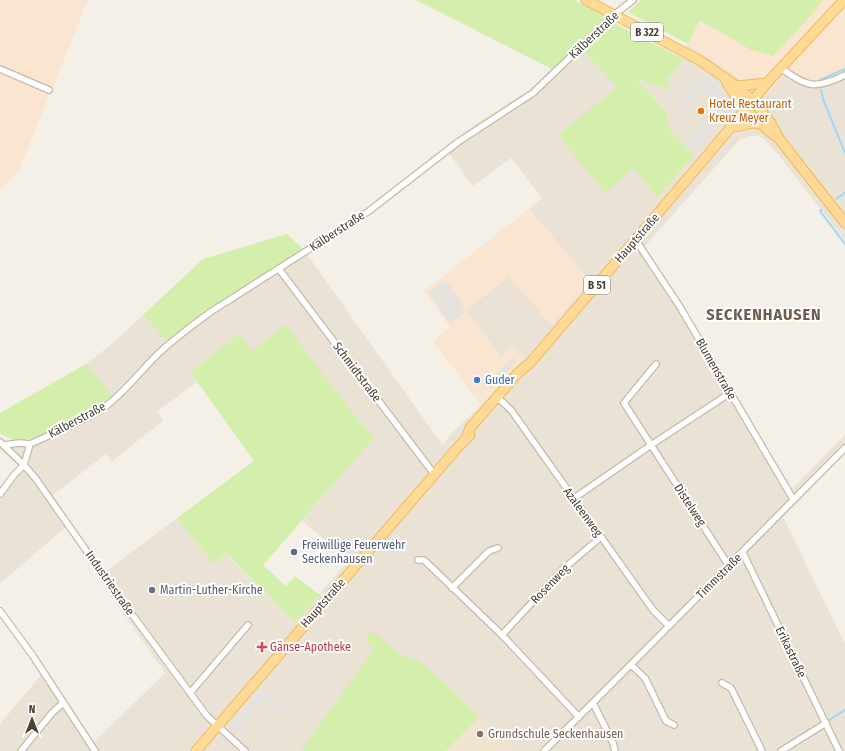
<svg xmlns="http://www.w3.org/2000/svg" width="845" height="751" viewBox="0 0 845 751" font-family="'Fira Sans Condensed',sans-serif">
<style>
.residential{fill:#eae2d4}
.commercial{fill:#f9e5d0}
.education{fill:#f0e4cf}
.green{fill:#d4eeab}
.parking{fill:#e6e3df}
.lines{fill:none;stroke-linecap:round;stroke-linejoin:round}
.stream{stroke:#9cd9f9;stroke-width:2}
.street-casing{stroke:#c5baab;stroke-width:8}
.primary-casing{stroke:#f1b959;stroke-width:11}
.street{stroke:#fff;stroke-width:5.5}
.primary{stroke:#ffda96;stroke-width:9}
.food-dot{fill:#e8710a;stroke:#fff;stroke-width:1.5}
.shop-dot{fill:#3f7fe0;stroke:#fff;stroke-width:1.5}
.service-dot{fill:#5c6f8a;stroke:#fff;stroke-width:1.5}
.worship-dot{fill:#6b7280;stroke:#fff;stroke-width:1.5}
.health-dot{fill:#e0444e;stroke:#fff;stroke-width:1.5}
.education-dot{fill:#8d6e63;stroke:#fff;stroke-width:1.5}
.labels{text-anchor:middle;stroke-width:4;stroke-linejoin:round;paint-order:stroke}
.shield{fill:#fff;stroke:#807972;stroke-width:1}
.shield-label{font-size:11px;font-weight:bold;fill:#494035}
.street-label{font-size:12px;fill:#494035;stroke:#fff}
.food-label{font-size:12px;fill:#c56008;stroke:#fff;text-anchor:start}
.shop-label{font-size:12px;fill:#366cbe;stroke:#fff;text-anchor:start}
.service-label{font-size:12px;fill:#4e5e75;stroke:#fff;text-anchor:start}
.worship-label{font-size:12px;fill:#5b616d;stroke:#fff;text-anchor:start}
.health-label{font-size:12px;fill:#be3a42;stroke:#fff;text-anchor:start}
.education-label{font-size:12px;fill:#785e54;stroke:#fff;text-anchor:start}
.district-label{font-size:16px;font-weight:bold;letter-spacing:1px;fill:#6d5d4b;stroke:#fff}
</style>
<rect width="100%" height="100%" fill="#f5f0e7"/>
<path class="residential" d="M688,44L765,96L789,69L821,82L845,70V240L777,153L767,142L759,136H750L740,139L645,246L792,489L845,435V454L783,517L845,644V751H0V724L41,675L46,671L94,742L165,673L98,577L177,518L213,564L225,553L295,622L349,560L302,521L374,438L338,394L252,351L239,334L190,372L197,382L158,411L163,421L112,461L106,454L53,495L71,522L0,584V489L19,466L0,450V443L33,439L65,425L96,408L113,397L86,364L113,343L143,315L167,340L208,309L262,276L303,249L307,254L443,446L449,436L481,405L525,356L501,357L466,310L509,276L548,321L590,281L529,209L542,198L511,158L473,186L445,148L476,124L529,90L577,45L617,87L634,168L657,198L694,155L669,129L667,111L634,77L657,86L660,84L666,89L665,81L684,59Z"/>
<g class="commercial">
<path d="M0,0H88L19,170L12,178L0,188Z"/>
<path d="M823,0H845V70L821,82L808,83L789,69L765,96L688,44L700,20L749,49L790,37L807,20Z"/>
<path d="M529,209L590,281L553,324L548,321L509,276L466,310L501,357L511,345L525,356L481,405L433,341L450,327L424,291Z"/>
</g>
<path class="education" d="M479,717L516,751H445Z"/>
<g class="green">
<path d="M416,0H574L603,14L604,17L602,22L552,69Z"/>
<path d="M641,0H823L807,20L773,56L749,49L700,20L688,44L628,12Z"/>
<path d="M615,24L684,59L665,81L670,85L666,90L660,84L657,87L635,78L667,112L669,129L694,155L657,198L634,168L605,193L558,135L617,87L583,51L608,26Z"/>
<path d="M287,234L303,249L262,276L208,309L167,341L143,315L203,259Z"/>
<path d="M286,325L338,394L374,438L263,565L286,586L295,576L320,595L295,622L226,553L213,564L177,518L254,461L190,372L239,334L252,351Z"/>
<path d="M86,364L113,396C90,413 46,441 17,440C12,440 5,436 0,433V413Z"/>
<path d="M372,631L401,655L418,660L445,683L479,717L445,751H301L374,649L364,640Z"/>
</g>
<g class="parking">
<path d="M699,75L706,80L709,78L719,84L730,97L726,101L729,105L718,118L717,125L694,151L686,145L718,109L702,95H698L687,108L678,100Z"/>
<path d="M446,280L460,300L465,312L450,324L428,292Z"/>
<path d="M513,357L516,360L497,383L493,378Z"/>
<path d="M262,688L286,705L281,712L266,700L240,732L230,725Z"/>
</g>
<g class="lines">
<g class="stream">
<path d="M820,80L845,69"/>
<path d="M821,90L823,99L845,153"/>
<path d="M836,199L845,193"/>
<path d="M821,210L820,211L845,244"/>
<path d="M844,445L845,444"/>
<path d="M829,720L845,710"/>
</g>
<g class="street-casing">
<g id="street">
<path d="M781,68C807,87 815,90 845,75"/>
<path d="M0,69L49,90"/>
<path d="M635,239L680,307L793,499"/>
<path d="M279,269L434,474"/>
<path d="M656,364L624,403L729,566"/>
<path d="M497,397L511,410L653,610L669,626"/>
<path d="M0,442L24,465L36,479L109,583L207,716L245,751"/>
<path d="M4,445L19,443L30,444"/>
<path d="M0,494L14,475L24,465L30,444C54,433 80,423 102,409C124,394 140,371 159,353C176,337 194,324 212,311L369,211L458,142L533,93L614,15L633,0"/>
<path d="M573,499L651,445L730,393"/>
<path d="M743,553L839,751"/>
<path d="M418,560H424L502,635L579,717"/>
<path d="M452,588L489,551L498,548"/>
<path d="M0,611L33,656L95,751"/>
<path d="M502,635L562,570L601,537"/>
<path d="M631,665L645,678L666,721L674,725"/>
<path d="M722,683L731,688L762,751"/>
<path d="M190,693L248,625"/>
<path d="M593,703L613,743L615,751"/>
<path d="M21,751L52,713L63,703"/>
<path d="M544,751C646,651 744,549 845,448"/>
<path d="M781,751L826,723"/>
</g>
</g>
<g class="primary-casing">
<g id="primary">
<path d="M586,0L699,60L737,86L753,101L771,123L780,140L845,223"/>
<path d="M725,79C737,103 755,120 775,136"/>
<path d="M737,86L767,83"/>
<path d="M730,128L753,123L761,124"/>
<path d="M466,438L470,428L518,373L530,363L711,151L767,83L844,0"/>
<path d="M196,751L459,446L470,435"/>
</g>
</g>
<use href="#street" class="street"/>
<use href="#primary" class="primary"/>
</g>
<circle class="food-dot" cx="701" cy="111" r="4"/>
<circle class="shop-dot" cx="477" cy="380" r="4"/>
<circle class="service-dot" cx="294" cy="552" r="4"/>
<circle class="worship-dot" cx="152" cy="590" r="4"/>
<path class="health-dot" d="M260 641h4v4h4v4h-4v4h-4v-4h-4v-4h4z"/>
<circle class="education-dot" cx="480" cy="734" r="4"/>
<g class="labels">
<g class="shield">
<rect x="631" y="23" width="32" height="18" rx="3"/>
<rect x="584" y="276" width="26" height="18" rx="3"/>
</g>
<g class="shield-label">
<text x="647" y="36">B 322</text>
<text x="597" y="289">B 51</text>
</g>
<g class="street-label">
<text transform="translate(594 35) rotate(-43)" y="4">Kälberstraße</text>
<text transform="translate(337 231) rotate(-33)" y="4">Kälberstraße</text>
<text transform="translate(637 238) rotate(-49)" y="4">Hauptstraße</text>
<text transform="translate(716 369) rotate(60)" y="4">Blumenstraße</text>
<text transform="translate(357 372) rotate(53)" y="4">Schmidtstraße</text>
<text transform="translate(77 420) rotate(-28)" y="4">Kälberstraße</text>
<text transform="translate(690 505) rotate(57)" y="4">Distelweg</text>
<text transform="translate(583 512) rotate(54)" y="4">Azaleenweg</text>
<text transform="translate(719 576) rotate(-45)" y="4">Timmstraße</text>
<text transform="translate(110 583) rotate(55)" y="4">Industriestraße</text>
<text transform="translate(550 584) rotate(-46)" y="4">Rosenweg</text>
<text transform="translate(323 603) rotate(-49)" y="4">Hauptstraße</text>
<text transform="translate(791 652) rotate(64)" y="4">Erikastraße</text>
</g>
<g class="food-label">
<text x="709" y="108">Hotel Restaurant<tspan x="709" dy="14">Kreuz Meyer</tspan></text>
</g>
<g class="shop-label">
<text x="485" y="384">Guder</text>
</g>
<g class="service-label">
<text x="302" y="549">Freiwillige Feuerwehr<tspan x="302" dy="14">Seckenhausen</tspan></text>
</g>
<g class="worship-label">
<text x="160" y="594">Martin-Luther-Kirche</text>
</g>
<g class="health-label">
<text x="270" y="651">Gänse-Apotheke</text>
</g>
<g class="education-label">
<text x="488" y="738">Grundschule Seckenhausen</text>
</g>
<g class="district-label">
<text x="764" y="320">SECKENHAUSEN</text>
</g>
</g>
<g transform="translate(32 719)" stroke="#ffffff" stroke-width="3" paint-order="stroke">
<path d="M0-3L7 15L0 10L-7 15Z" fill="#494035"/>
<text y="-6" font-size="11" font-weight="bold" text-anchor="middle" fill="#494035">N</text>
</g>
</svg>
